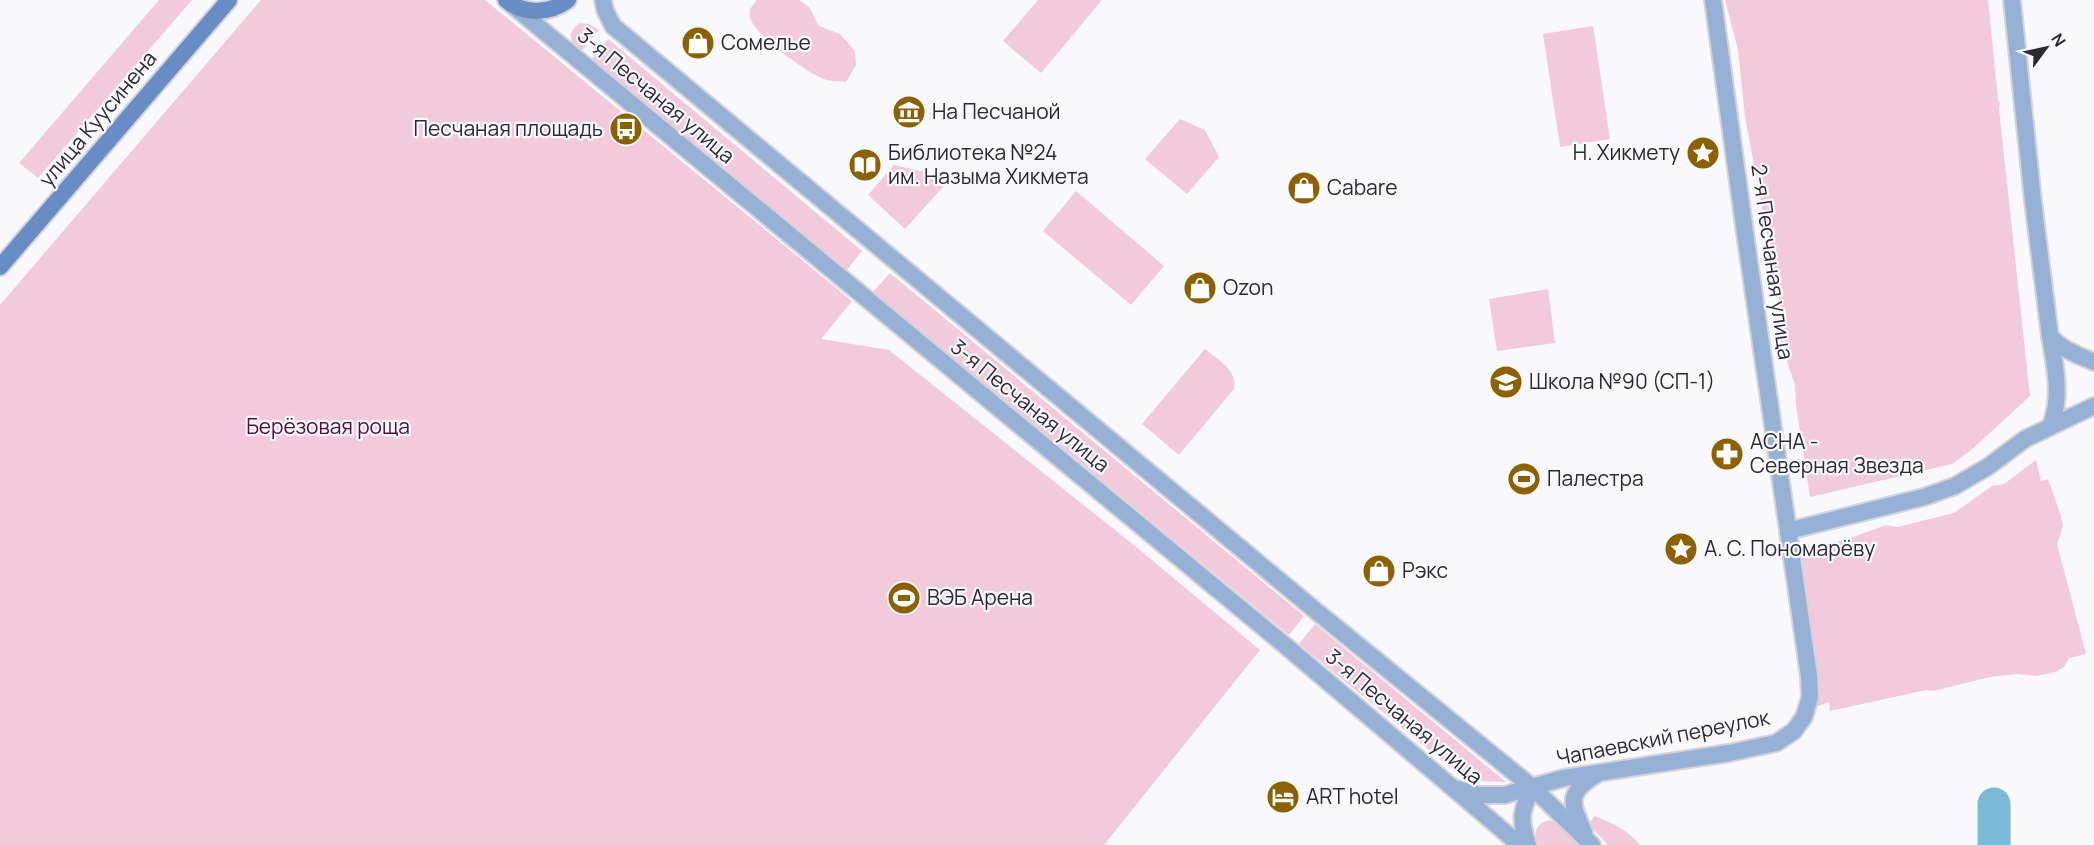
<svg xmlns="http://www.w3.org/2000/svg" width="2094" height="845" viewBox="0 0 2094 845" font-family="Manrope,sans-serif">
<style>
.green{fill:#f2cadc}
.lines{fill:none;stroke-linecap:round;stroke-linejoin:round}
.river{stroke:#7cbbd7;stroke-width:33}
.minor-casing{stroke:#d3d3d9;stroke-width:20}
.tertiary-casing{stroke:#d3d3d9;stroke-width:20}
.secondary-casing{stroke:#d3d3d9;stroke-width:20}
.minor{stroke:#97b1d6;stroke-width:16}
.tertiary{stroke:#97b1d6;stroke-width:16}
.secondary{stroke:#688dc4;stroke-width:16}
.labels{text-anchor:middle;stroke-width:4.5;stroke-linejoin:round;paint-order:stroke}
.poi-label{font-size:21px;fill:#2b2a34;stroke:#f8f8fd;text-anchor:start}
.street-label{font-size:21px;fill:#2b2a34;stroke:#f8f8fd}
.park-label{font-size:21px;fill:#510f37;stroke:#f8f8fd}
</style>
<rect width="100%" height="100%" fill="#f8f8fd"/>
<g class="green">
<path d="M159,0H192L38,178L19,163Z"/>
<path d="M261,0H485L852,301L821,339L889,350L1135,546L1260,650L1104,845H0V305Z"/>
<path d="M757,0H799L809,7L819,26L840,34L855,51L856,65L846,82C839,81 833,82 827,80C810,76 755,35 750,18C749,15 750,12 750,9Z"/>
<path d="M1038,0H1102L1041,73L1003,41Z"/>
<path d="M1725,0H1988L1998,99L2000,103L1999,109L2030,396L1970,451L1952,464L1810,497L1796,405L1795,385L1780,340V303L1745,117L1738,50Z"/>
<path d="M580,23L589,24L599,30L581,52C570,42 566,32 580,23Z"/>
<path d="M1593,26L1610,139L1560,147L1543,34Z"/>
<path d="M608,39L862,251L846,271L590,61Z"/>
<path d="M1180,119L1205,130L1219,157L1187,194L1145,159Z"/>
<path d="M894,165L951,178L905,229L868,195Z"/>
<path d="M1076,191L1164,266L1131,305L1043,231Z"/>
<path d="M890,273L1304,616L1289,635L873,292Z"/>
<path d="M1548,289L1555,343L1497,351L1489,299Z"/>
<path d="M1205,349C1218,360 1238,370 1234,389L1179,455L1142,424Z"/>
<path d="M2036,460L2041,481L2048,479L2061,516L2063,526L2057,544L2086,654L2069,658L2064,667L2055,672L2037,676L2018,674L1990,677L1933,691L1926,690L1830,711L1829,702L1819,706L1811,700L1798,561L1804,545L1818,547L1848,539L1886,525L1897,527L1954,513L1992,486L2004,484Z"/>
<path d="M1315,624L1506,782L1477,781L1456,772L1299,644Z"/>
<path d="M1595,816C1612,823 1628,830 1640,845H1608L1588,824Z"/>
<path d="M1550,820L1556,823L1581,845H1539C1532,833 1536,823 1550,820Z"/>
</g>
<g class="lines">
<path class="river" d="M1994,845V804"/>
<g class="minor-casing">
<g id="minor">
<path d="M2050,336C2055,366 2062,396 2051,425"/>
<path d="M1505,795L1532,787"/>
</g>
</g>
<g class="tertiary-casing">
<g id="tertiary">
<path d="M603,0L605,10L613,26L1316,611L1532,787L1592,845"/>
<path d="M2012,0L2033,201L2050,336C2062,350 2078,355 2094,362"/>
<path d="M511,4L1287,647L1520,845"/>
<path d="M1788,531L1924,497L1955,486L1989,466L2025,439L2094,406"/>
<path d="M1532,787L1564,778L1729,753L1776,743L1794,731L1804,717L1810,697L1809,676L1745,233L1713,0"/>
<path d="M1458,789L1478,795H1505"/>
<path d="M1584,832C1571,804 1566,793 1596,775"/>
<path d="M1528,845C1519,818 1521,812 1532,787"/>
</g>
</g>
<g class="secondary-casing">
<g id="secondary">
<path d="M506,0C524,15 550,14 568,0"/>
<path d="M0,267L229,0"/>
</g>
</g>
<use href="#minor" class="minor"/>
<use href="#tertiary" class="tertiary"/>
<use href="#secondary" class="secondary"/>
</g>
<defs>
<g id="shop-disc" transform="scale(1.725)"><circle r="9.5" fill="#8b6102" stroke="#f8f8fd"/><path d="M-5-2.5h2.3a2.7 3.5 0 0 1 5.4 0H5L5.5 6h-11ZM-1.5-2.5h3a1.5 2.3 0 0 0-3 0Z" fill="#fff"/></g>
<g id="museum-disc" transform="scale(1.725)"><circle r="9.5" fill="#8b6102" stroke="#f8f8fd"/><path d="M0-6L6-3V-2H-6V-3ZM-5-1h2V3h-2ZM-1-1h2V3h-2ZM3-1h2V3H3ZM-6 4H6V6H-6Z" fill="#fff"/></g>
<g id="bus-disc" transform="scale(1.725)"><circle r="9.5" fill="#8b6102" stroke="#f8f8fd"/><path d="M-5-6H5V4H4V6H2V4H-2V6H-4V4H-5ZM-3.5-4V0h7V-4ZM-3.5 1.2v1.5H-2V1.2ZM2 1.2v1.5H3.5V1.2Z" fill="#fff"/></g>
<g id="sight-disc" transform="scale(1.725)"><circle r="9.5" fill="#8b6102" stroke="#f8f8fd"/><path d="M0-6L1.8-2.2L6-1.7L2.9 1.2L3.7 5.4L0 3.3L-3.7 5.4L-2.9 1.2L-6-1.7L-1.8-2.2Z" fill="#fff"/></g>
<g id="library-disc" transform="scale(1.725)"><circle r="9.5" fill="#8b6102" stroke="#f8f8fd"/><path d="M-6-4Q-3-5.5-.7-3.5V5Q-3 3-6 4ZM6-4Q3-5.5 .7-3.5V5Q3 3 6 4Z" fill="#fff"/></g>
<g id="school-disc" transform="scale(1.725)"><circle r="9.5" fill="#8b6102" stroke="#f8f8fd"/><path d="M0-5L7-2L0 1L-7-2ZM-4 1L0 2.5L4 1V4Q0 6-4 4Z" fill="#fff"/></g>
<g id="pharmacy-disc" transform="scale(1.725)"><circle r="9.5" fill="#8b6102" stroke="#f8f8fd"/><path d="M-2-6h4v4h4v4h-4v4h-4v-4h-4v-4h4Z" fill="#fff"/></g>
<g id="stadium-disc" transform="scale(1.725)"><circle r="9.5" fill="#8b6102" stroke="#f8f8fd"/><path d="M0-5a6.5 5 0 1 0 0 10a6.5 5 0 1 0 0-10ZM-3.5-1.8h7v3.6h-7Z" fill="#fff"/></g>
<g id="hotel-disc" transform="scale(1.725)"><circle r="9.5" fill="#8b6102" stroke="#f8f8fd"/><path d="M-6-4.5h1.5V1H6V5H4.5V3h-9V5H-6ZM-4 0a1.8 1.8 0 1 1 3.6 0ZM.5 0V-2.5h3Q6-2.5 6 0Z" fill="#fff"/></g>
</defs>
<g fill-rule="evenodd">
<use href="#shop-disc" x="698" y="43"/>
<use href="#museum-disc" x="909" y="112"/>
<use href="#bus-disc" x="626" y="129"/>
<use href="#sight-disc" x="1703" y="153"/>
<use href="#library-disc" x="865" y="165"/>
<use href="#shop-disc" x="1304" y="188"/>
<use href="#shop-disc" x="1200" y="288"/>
<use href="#school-disc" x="1506" y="382"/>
<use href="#pharmacy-disc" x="1727" y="454"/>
<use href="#stadium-disc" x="1524" y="479"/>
<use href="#sight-disc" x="1681" y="549"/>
<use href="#shop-disc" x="1379" y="571"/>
<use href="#stadium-disc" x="904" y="598"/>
<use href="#hotel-disc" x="1283" y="797"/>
</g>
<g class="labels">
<g class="poi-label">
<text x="721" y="50">Сомелье</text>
<text x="932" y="119">На Песчаной</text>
<text x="603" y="136" text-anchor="end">Песчаная площадь</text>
<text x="888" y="160">Библиотека №24<tspan x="888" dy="24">им. Назыма Хикмета</tspan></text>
<text x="1680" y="160" text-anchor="end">Н. Хикмету</text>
<text x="1327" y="195">Cabare</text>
<text x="1223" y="295">Ozon</text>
<text x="1529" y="389">Школа №90 (СП-1)</text>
<text x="1750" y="449">АСНА -<tspan x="1750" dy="24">Северная Звезда</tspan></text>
<text x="1547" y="486">Палестра</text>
<text x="1704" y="556">А. С. Пономарёву</text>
<text x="1402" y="578">Рэкс</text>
<text x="927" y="605">ВЭБ Арена</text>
<text x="1306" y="804">ART hotel</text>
</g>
<g class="street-label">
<text transform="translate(656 96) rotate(40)" y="7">3-я Песчаная улица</text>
<text transform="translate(98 119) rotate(-50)" y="7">улица Куусинена</text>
<text transform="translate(1772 262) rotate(82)" y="7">2-я Песчаная улица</text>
<text transform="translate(1030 406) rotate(39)" y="7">3-я Песчаная улица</text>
<text transform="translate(1404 717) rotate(40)" y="7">3-я Песчаная улица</text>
<text transform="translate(1663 738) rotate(-11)" y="7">Чапаевский переулок</text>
</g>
<g class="park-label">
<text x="328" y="434">Берёзовая роща</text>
</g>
</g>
<g transform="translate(2046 48) rotate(57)" stroke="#f8f8fd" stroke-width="4.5" paint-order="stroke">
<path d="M0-4.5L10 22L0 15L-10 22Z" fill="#2b2a34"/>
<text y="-9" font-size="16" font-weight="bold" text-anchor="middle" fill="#2b2a34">N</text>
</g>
</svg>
